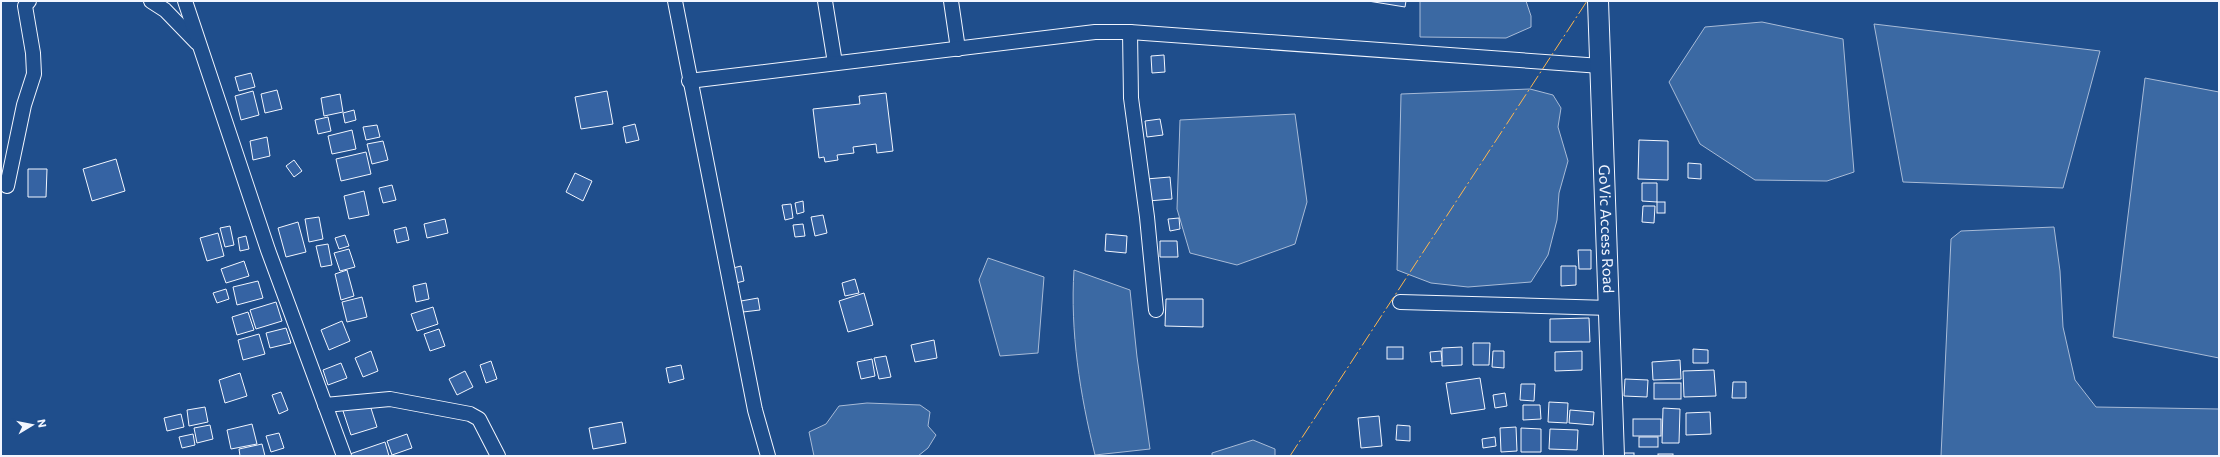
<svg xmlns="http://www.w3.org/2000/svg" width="2220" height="457" viewBox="0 0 2220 457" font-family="Commissioner,sans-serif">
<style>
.water{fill:#3b69a3;stroke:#a8bbd7}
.building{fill:#3563a3;stroke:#f2f6ff}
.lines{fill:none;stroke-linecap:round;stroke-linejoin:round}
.minor-casing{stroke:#f2f6ff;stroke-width:16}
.secondary-casing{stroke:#f2f6ff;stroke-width:22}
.minor{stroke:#1f4e8c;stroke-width:14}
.secondary{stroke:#1f4e8c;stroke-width:20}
.power{stroke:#ffb74d;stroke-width:1;stroke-dasharray:14 3 2 3;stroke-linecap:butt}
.labels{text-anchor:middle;stroke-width:3;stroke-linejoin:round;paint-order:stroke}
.street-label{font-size:15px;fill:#f2f6ff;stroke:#1f4e8c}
</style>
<rect width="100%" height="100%" fill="#1f4e8c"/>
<g class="water">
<path d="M1420,1H1526L1531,16V27L1506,38L1420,37Z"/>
<path d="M1762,22L1843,39L1854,172L1827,181L1755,180L1700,144L1669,82L1705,27Z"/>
<path d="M1874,24L2100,51L2063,188L1903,182Z"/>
<path d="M2145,78L2219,92V358L2113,337Z"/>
<path d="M1530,89L1553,95L1561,108L1558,127L1568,161L1559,193L1557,220L1548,255L1531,282L1468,287L1431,283L1397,270L1401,94Z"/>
<path d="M1295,114L1307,202L1295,244L1237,265L1190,253L1177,209L1180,120Z"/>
<path d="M2054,227L2060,271L2063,327L2075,380L2096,407L2219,409V456H1941L1951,239L1961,231Z"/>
<path d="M988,258L1044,277L1038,353L1000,356L979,280Z"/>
<path d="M1074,270L1130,290L1137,357L1150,449L1095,455C1080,395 1070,331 1074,270Z"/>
<path d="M867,403L920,405L930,412L928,426L936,435L928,448L918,456H814L809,432L826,424L839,406Z"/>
<path d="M1253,440L1275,449V456H1212V453Z"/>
</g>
<g class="building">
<path d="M1368,1H1406L1405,7Z"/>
<path d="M1164,55L1165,72L1152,73L1151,56Z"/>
<path d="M251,73L255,87L239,91L235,77Z"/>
<path d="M277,90L282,109L265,113L261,94Z"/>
<path d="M253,91L259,115L241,120L235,96Z"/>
<path d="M607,91L613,124L581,129L575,97Z"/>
<path d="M886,93L893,151L877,153L876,144L853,147L854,153L837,155L838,160L825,162L824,157L819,158L813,109L860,104L859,96Z"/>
<path d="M340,94L343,112L324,116L321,98Z"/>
<path d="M354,110L356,120L345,123L343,113Z"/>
<path d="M328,117L331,131L318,134L315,120Z"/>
<path d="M1160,119L1163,135L1147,137L1145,121Z"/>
<path d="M635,124L639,140L626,143L623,127Z"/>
<path d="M377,125L380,137L366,140L363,127Z"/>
<path d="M352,130L356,149L332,154L328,136Z"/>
<path d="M267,137L270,156L253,160L250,141Z"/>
<path d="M1639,140L1668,141V180L1638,179Z"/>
<path d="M383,141L388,160L372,164L367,144Z"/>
<path d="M366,152L371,174L341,181L336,159Z"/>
<path d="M116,159L125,191L92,201L83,169Z"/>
<path d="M294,160L302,171L294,177L286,166Z"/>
<path d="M1688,163L1701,164V179L1688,178Z"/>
<path d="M28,169H47L46,197H28Z"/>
<path d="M575,173L592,181L583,201L566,192Z"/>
<path d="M1170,177L1172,199L1148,201L1146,179Z"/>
<path d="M1642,183H1657V202L1642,201Z"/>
<path d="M392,185L396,200L383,203L379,188Z"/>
<path d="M364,191L369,215L349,219L344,196Z"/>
<path d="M803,201L804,212L797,214L795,203Z"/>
<rect x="1657" y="202" width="8" height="11"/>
<path d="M791,204L793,218L785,220L782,205Z"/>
<path d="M1643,206H1655L1654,223L1642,222Z"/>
<path d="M823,215L827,233L815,236L811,217Z"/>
<path d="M319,217L323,239L309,242L305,219Z"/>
<path d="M1179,218L1180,229L1170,231L1168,219Z"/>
<path d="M445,219L448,233L427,238L424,224Z"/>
<path d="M298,222L306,252L286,257L278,228Z"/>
<path d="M803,224L805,236L795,237L793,225Z"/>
<path d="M230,226L234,245L225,247L220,228Z"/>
<path d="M406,227L409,240L397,243L394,230Z"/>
<path d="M218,233L224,256L207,261L200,238Z"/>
<path d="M1106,234L1127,236L1126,253L1105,251Z"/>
<path d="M345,235L349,246L339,249L335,238Z"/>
<path d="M246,236L249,249L240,251L238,238Z"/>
<path d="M1160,241H1177L1178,257H1160Z"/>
<path d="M328,244L332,265L321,267L316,246Z"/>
<path d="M349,249L355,267L340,271L334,253Z"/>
<path d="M1578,250H1591V269H1579Z"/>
<path d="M244,261L249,276L226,283L221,269Z"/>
<path d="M741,266L744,281L732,284L729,269Z"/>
<path d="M1561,266H1576V285L1561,286Z"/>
<path d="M347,270L354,296L341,300L335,274Z"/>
<path d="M855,279L859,293L845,296L842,283Z"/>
<path d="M258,281L263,298L237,305L233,287Z"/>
<path d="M426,283L429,299L416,302L413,286Z"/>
<path d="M226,289L229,299L217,303L213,293Z"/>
<path d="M864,293L873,325L848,332L839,301Z"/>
<path d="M362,297L367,317L347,322L342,302Z"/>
<path d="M758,298L760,310L743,312L741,301Z"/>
<path d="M1166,299H1203V327L1165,326Z"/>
<path d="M276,302L282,321L256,329L250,310Z"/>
<path d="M433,307L438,324L417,331L411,314Z"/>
<path d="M248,312L254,330L237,335L232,317Z"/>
<path d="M1589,318L1590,342H1550V319Z"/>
<path d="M342,321L350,341L329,350L321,330Z"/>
<path d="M286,328L291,343L270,348L266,333Z"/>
<path d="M439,329L445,346L430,351L424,334Z"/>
<path d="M259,334L265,354L243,360L238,340Z"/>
<path d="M934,340L937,358L915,362L911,345Z"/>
<path d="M1473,343H1490L1489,365H1473Z"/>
<rect x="1387" y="347" width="16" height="12"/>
<path d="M1462,347V365L1442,366V348Z"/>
<path d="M1693,349L1708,350V363H1693Z"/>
<path d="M371,351L378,371L363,377L355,358Z"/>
<path d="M1441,351L1442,361L1431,362L1430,352Z"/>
<path d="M1493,351H1504V368L1492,367Z"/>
<path d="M1582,351V370L1555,371V352Z"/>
<path d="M886,356L891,377L879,379L874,358Z"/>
<path d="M872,359L875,376L861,379L857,362Z"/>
<path d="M1680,360L1681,379L1653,380L1652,362Z"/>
<path d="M491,361L497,379L486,383L480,365Z"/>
<path d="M341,363L347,378L328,385L323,370Z"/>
<path d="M681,365L684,379L669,383L666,368Z"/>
<path d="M1714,370L1716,396L1684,397L1683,371Z"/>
<path d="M465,371L473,387L457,395L449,379Z"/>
<path d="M240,373L247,396L225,403L219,380Z"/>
<path d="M1480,378L1485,409L1451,414L1446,383Z"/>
<path d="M1625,379L1648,380L1647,397L1624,396Z"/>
<path d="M1733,382H1746V398H1732Z"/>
<rect x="1654" y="383" width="27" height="16"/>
<path d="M1521,384H1535L1534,401L1520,400Z"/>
<path d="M281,392L288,410L279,414L272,395Z"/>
<path d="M1505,393L1507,406L1495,408L1493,395Z"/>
<path d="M369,402L377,427L351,435L343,411Z"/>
<path d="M1549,402L1568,403L1567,423L1548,422Z"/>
<path d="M1523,405H1540L1541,419L1523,420Z"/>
<path d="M205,407L208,422L189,426L187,410Z"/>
<path d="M1663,408L1680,409L1679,443H1662Z"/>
<path d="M1570,410L1594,412L1593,425L1569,423Z"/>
<path d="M1710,412L1711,434L1686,435V413Z"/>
<path d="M181,414L184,427L167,431L164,418Z"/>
<path d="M1379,416L1382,446L1361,448L1358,418Z"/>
<rect x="1633" y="419" width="28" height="17"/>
<path d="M622,422L626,443L593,449L589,428Z"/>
<path d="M252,424L257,444L231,449L227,430Z"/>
<path d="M210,425L213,439L197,443L194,428Z"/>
<path d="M1397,425L1410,426V441L1396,440Z"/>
<path d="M1516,427L1517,451L1501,452L1500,428Z"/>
<path d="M1521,428L1541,429V452H1521Z"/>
<path d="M1550,429L1578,430L1577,450L1549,449Z"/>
<path d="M279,433L284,448L271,452L266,436Z"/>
<path d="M193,434L195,445L182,448L179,437Z"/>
<path d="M407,434L412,448L392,455L387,441Z"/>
<path d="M1495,437L1496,446L1483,448L1482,439Z"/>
<rect x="1639" y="437" width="19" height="10"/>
<path d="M385,442L389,456H350V454Z"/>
<path d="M262,444L265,456H240L239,449Z"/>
<rect x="1624" y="453" width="10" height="3"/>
<rect x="1658" y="454" width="15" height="2"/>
</g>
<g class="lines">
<g class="minor-casing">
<g id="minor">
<path d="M151,1L165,10L197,43"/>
<path d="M185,1L268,250L344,456"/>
<path d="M675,1L755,410L768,456"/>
<path d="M825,1L835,63"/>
<path d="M951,1L958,49"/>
<path d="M1130,32L1131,98L1147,217L1156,310"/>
<path d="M689,81L1095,32H1130L1601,66"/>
<path d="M7,186L24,105L34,74L33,53L25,6L29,1"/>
<path d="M1400,302L1610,308"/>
<path d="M325,405L390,399L470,414L479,419L498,456"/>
</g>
</g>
<g class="secondary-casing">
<g id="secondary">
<path id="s1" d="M1598,1L1614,456"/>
</g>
</g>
<use href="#minor" class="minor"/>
<use href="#secondary" class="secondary"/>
<path class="power" d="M1290,456L1587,1"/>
</g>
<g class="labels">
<g class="street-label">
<text dy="5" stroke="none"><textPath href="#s1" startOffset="228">GoVic Access Road</textPath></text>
</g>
</g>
<rect width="2220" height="457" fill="none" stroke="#f2f6ff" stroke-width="4"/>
<g transform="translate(32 425) rotate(80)" stroke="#1f4e8c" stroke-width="3" paint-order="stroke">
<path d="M0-3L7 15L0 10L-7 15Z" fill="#f2f6ff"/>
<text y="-6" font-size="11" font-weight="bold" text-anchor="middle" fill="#f2f6ff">N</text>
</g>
</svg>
